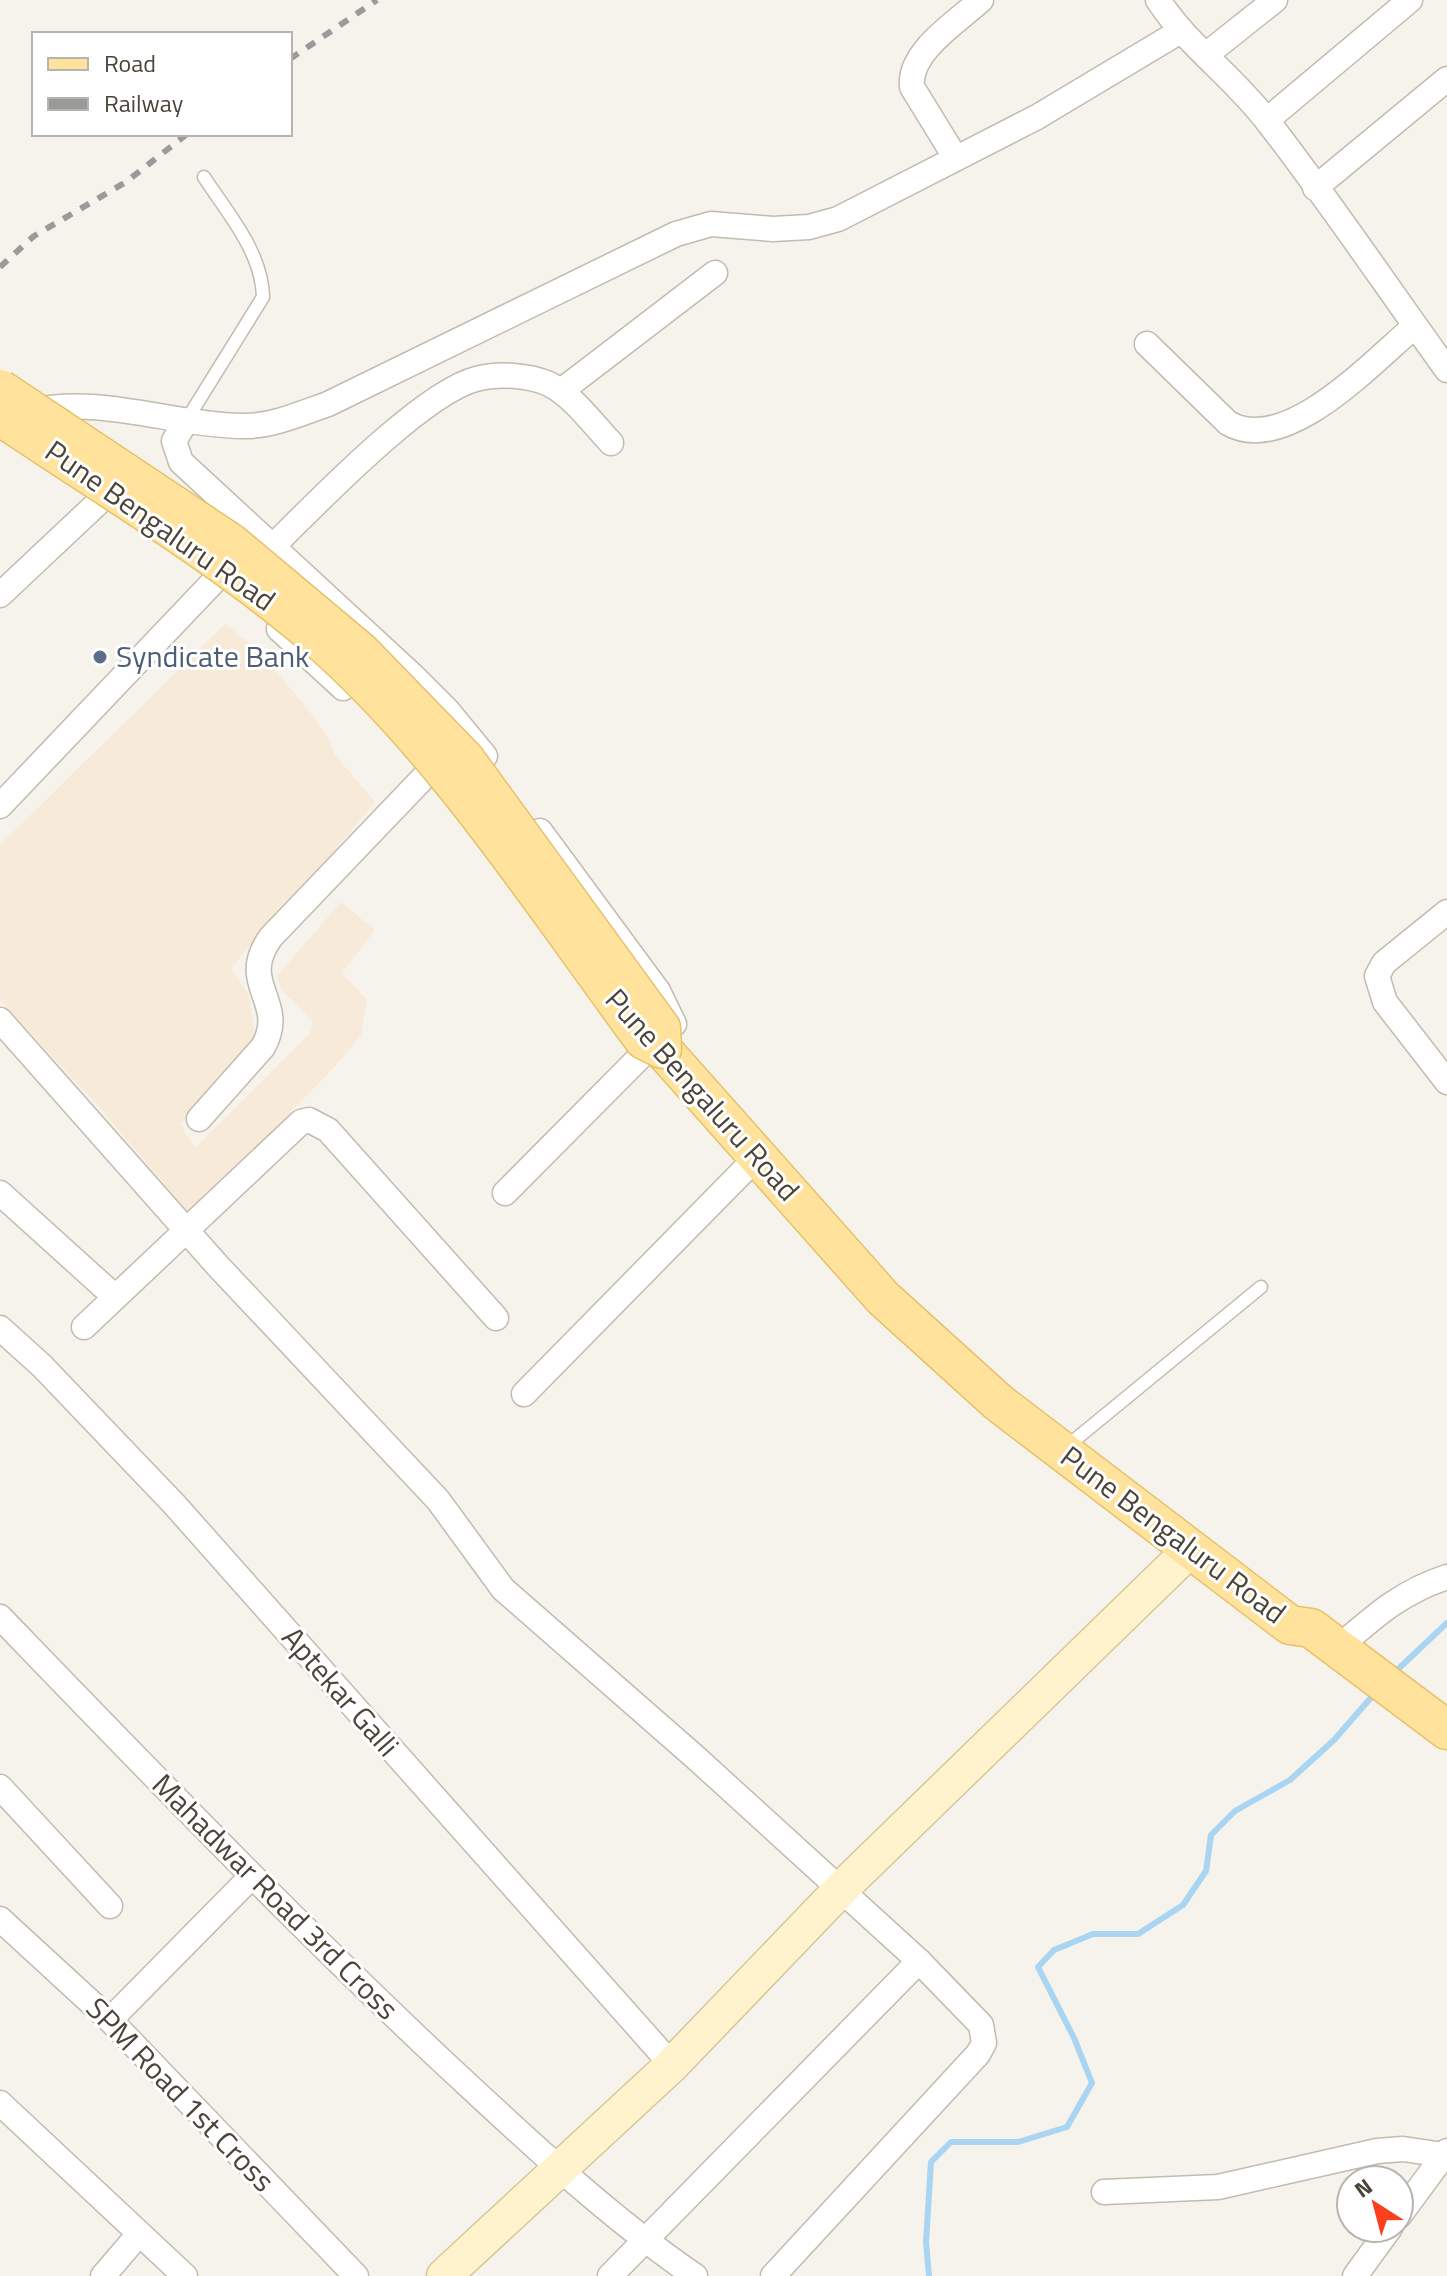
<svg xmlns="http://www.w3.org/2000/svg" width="1447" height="2276" viewBox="0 0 1447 2276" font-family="'Titillium Web',sans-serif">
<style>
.commercial{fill:#f7ead8}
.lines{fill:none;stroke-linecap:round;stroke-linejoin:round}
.stream{stroke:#a9d4f2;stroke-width:6}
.lane-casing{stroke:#c2bbae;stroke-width:15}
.street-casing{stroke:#c2bbae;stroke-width:27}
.secondary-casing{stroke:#d6c79b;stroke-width:37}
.primary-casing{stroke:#e6c16a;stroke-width:41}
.lane{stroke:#fff;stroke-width:12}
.street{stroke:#fff;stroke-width:24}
.secondary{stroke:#fff3cd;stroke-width:34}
.primary{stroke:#ffe39c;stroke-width:38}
.rail{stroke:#9a9a9a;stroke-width:6;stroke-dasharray:10 10;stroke-linecap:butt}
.primary-bridge-casing{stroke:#e6c16a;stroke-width:41;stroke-linecap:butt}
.primary-bridge{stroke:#ffe39c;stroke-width:38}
.service-dot{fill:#5c6f8a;stroke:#fff;stroke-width:3}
.labels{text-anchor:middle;stroke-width:6;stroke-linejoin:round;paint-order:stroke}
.street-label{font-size:30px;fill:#4b4439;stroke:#fff}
.service-label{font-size:30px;fill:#4e5e75;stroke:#fff;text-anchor:start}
</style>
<rect width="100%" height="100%" fill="#f6f3ec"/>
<path class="commercial" d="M225,624L256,648L306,707L329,739L335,755L375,802L302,890L285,901L231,969L249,995L255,1036L247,1056L180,1124L195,1148L310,1033L313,1020L282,991L277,976L341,902L375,930L342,973L367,1000L361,1035L340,1061L191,1216L102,1110L0,1000V845Z"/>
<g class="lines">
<g class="stream">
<path d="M1394,1673L1447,1623"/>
<path d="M929,2276L926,2242L931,2162L951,2142H1018L1067,2127L1092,2083L1074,2038L1038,1967L1054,1950L1093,1934H1138L1183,1905L1206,1871L1211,1835L1235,1811L1290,1780L1334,1740L1375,1693"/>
</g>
<g class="lane-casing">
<g id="lane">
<path d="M186,421L263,297C262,252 228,214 204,177"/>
<path d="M1065,1448L1261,1287"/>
</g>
</g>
<g class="street-casing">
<g id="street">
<path d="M1158,0C1188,46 1234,77 1268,122C1330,202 1387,287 1447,370"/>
<path d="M1207,54L1275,0"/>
<path d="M1267,120L1410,0"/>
<path d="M955,157L912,87C908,52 957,22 981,0"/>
<path d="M1315,188L1447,79"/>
<path d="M1147,344L1228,423C1286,457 1373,361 1415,326"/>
<path d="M561,391L715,273"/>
<path d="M32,411C101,395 176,426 245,426C273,426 302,413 328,404L676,234L711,224L773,229L809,227L838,219L1037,117L1179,32"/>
<path d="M186,421L174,441L181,462L413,676L448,711L485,756"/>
<path d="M273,546C316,504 422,393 476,379C498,373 529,375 549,384C573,396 593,424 611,443"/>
<path d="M0,595L101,500"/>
<path d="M279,629L343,688"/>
<path d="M0,806L217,578"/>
<path d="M540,831L658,991L674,1024"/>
<path d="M1447,912L1384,963L1377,976L1385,1002L1447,1082"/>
<path d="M0,1020L217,1265L438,1500L503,1589L695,1757L919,1961L981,2025L984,2043L978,2054L773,2276"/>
<path d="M199,1119L263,1047C289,1001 236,985 271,937L425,776"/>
<path d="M0,1193L114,1296"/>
<path d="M505,1193L641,1056"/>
<path d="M84,1327L301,1122L309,1120L328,1130L496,1318"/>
<path d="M0,1328L42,1366L174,1504L672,2065"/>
<path d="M524,1394L757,1157"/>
<path d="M0,1617C145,1767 289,1917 441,2060C523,2136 603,2213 695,2276"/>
<path d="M1339,1647C1375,1616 1401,1592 1447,1577"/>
<path d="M0,1787L110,1906"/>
<path d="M0,1919L110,2020L356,2276"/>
<path d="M110,2020L251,1877"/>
<path d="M0,2103L185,2276"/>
<path d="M1104,2192L1218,2187L1377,2151L1403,2149L1444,2155"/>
<path d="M1399,2216L1447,2151"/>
<path d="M103,2276L139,2234"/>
<path d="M610,2276L919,1961"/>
<path d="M1355,2276L1390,2228"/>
</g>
</g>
<g class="secondary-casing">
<path id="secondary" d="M444,2276L672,2065L840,1890L1192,1548"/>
</g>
<g class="primary-casing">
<path id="primary" d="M662,1049L883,1298L999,1403L1290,1625L1311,1628L1447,1730"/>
</g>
<use href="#lane" class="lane"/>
<use href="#street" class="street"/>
<use href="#secondary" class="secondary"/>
<use href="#primary" class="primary"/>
<g class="rail">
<path d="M290,59L377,0"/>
<path d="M0,267L34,236L126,182L187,134"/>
</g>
<g class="primary-bridge-casing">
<path id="primary-bridge" d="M0,389L231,543L361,652L465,759L661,1028L662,1049L644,1040C546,908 441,745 317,638C219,554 106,488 0,416"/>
</g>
<use href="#primary-bridge" class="primary-bridge"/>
</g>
<circle class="service-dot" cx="100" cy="657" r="8"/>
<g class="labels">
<g class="street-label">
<text transform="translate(160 526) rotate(35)" y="10">Pune Bengaluru Road</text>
<text transform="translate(702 1095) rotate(48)" y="10">Pune Bengaluru Road</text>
<text transform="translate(1173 1535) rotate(37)" y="10">Pune Bengaluru Road</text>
<text transform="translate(340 1692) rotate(49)" y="10">Aptekar Galli</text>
<text transform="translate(275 1897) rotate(45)" y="10">Mahadwar Road 3rd Cross</text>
<text transform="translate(180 2095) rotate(46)" y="10">SPM Road 1st Cross</text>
</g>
<g class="service-label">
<text x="116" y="667">Syndicate Bank</text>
</g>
</g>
<rect x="32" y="32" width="260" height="104" fill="#ffffff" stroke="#b7b4b0" stroke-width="2"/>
<rect x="48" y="58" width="40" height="12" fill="#ffe39c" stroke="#b7b4b0" stroke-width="2"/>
<text x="104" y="72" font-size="24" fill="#4b4439">Road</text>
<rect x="48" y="98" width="40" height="12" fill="#9a9a9a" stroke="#b7b4b0" stroke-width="2"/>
<text x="104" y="112" font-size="24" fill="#4b4439">Railway</text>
<g transform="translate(1375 2204) rotate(324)"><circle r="38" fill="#ffffff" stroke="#b7b4b0" stroke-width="2"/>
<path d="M0-6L14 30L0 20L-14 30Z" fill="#fc3f1d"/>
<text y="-12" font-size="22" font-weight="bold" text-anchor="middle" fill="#4b4439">N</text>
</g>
</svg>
